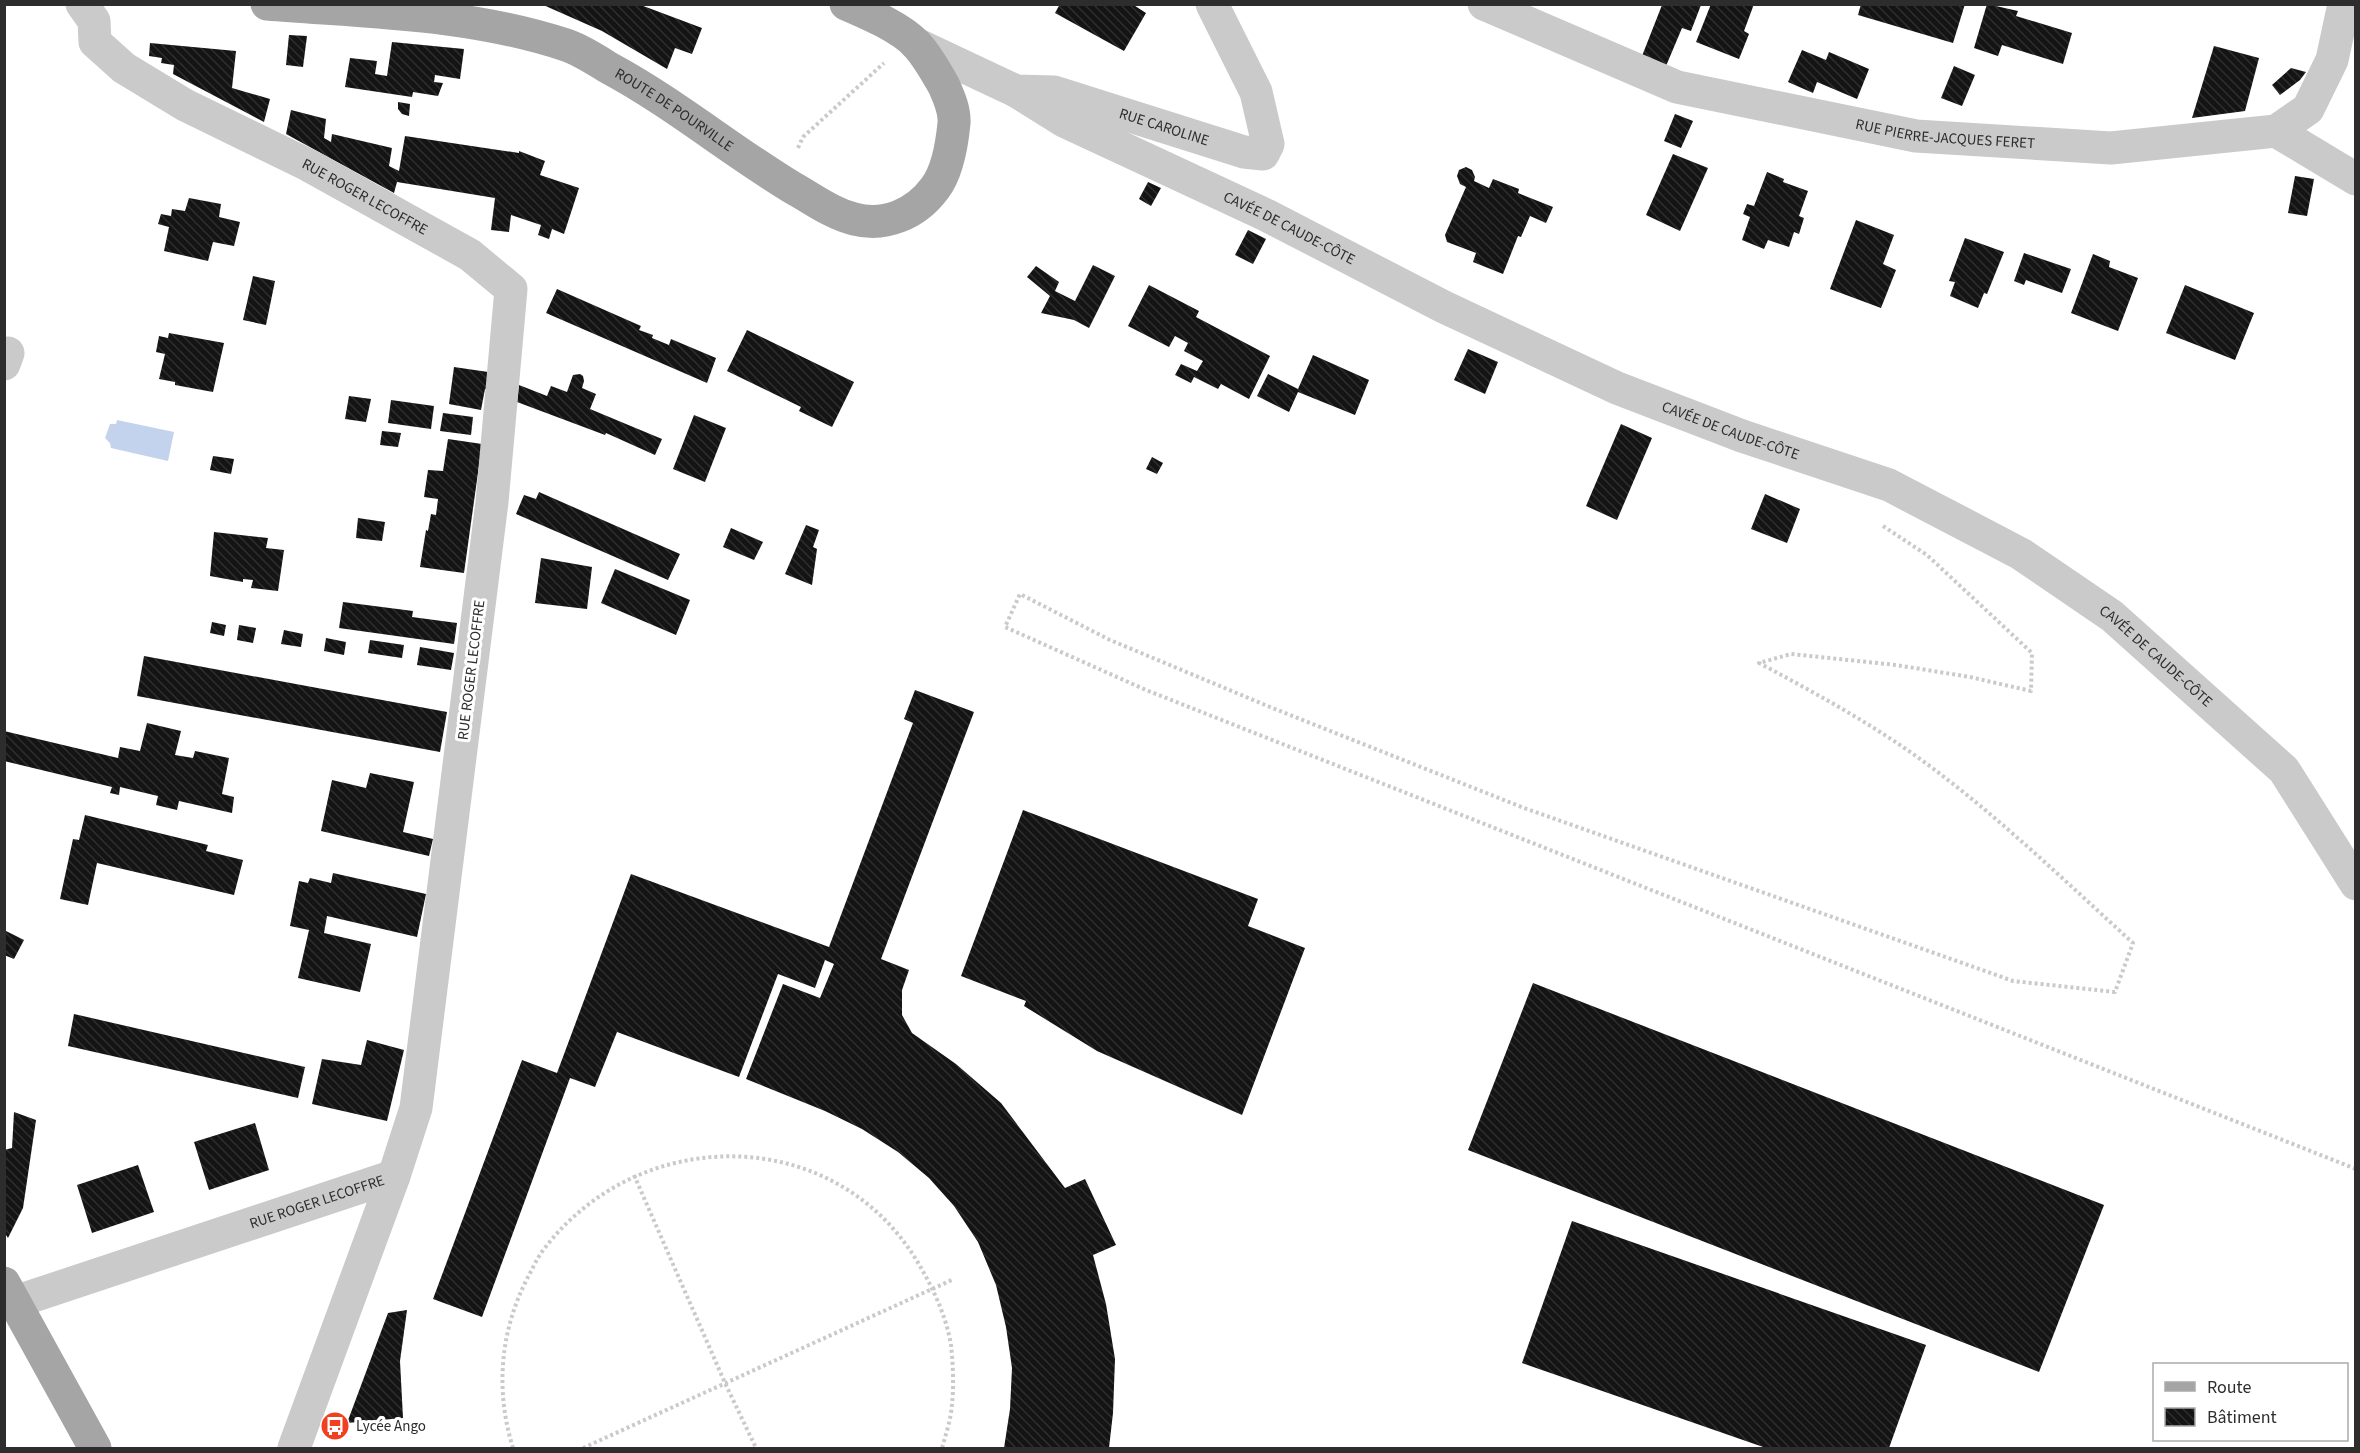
<svg xmlns="http://www.w3.org/2000/svg" width="2360" height="1453" viewBox="0 0 2360 1453" font-family="'Source Sans 3',sans-serif">
<style>
.water{fill:#c3d3ed}
.building{fill:url(#building-back-hatch)}
.lines{fill:none;stroke-linecap:round;stroke-linejoin:round}
.path{stroke:#cacaca;stroke-width:4;stroke-dasharray:3 3;stroke-linecap:butt}
.minor{stroke:#cacaca;stroke-width:33}
.major{stroke:#a5a5a5;stroke-width:33}
.labels{text-anchor:middle;stroke-width:6;stroke-linejoin:round;paint-order:stroke}
.street-label{font-size:15px;fill:#2d2d2d;stroke:#fff}
.poi-label{font-size:15px;fill:#2d2d2d;stroke:#fff;text-anchor:start}
</style>
<defs>
<pattern id="building-back-hatch" width="6" height="6" patternUnits="userSpaceOnUse" patternTransform="scale(1.5)"><rect width="6" height="6" fill="#141414"/><path d="M-1 5l2 2M0 0l6 6M5-1l2 2" fill="none" stroke="#2e2e2e"/></pattern>
</defs>
<rect width="100%" height="100%" fill="#fff"/>
<path class="water" d="M117,420L174,432L168,461L111,448L110,443L105,438L110,424H116Z"/>
<g class="building">
<path d="M541,4H638L702,28L692,54L675,48L667,69L602,31Z"/>
<path d="M1060,4H1132L1146,13L1124,51L1055,13Z"/>
<path d="M1711,4H1754L1744,31L1749,34L1739,59L1696,42Z"/>
<path d="M1861,4H1965L1953,43L1858,15Z"/>
<path d="M1987,4L2018,11L2016,16L2072,33L2063,64L2002,45L1998,56L1974,48Z"/>
<path d="M1662,5H1701L1691,31L1682,28L1666,66L1642,56Z"/>
<path d="M289,35L307,36L303,67L286,65Z"/>
<path d="M392,42L464,49L460,79L435,75L434,82L443,83L438,96L413,92L412,97L345,87L350,58L377,61L375,74L387,76Z"/>
<path d="M150,43L236,51L232,88L270,99L264,122L173,74L174,65L161,63L162,58L149,56Z"/>
<path d="M2214,46L2259,58L2245,111L2192,118Z"/>
<path d="M1802,50L1826,60L1829,52L1869,69L1857,99L1817,82L1813,93L1788,82Z"/>
<path d="M1954,66L1975,75L1962,106L1941,98Z"/>
<path d="M2291,68L2306,72L2300,80L2280,95L2272,85Z"/>
<path d="M398,102L410,104L409,116L402,114L398,109Z"/>
<path d="M291,110L326,119L324,138L331,142L332,134L392,148L389,166L399,171L405,136L519,153V151L545,161L540,175L579,188L564,234L552,229L549,239L538,235L541,225L511,215L509,232L491,230L495,198L397,182L394,193L286,134Z"/>
<path d="M1675,114L1693,121L1681,148L1664,141Z"/>
<path d="M1673,154L1708,168L1680,231L1646,215Z"/>
<path d="M1466,167L1472,170L1475,177L1474,181L1489,188L1493,179L1519,189L1518,193L1553,207L1546,223L1530,216L1521,237L1518,236L1503,274L1473,262L1476,253L1447,242L1445,235L1466,187L1460,184L1457,176L1459,170Z"/>
<path d="M1767,172L1784,179L1783,182L1808,191L1799,216L1804,218L1799,234L1794,232L1789,247L1768,240L1764,249L1742,240L1750,217L1743,214L1747,204L1754,206Z"/>
<path d="M2295,176L2314,179L2307,216L2288,213Z"/>
<path d="M1148,182L1161,188L1151,206L1139,199Z"/>
<path d="M189,198L221,204L219,217L240,222L234,246L213,242L208,261L164,251L169,227L158,224L161,214L171,216L172,209L185,211Z"/>
<path d="M1856,220L1894,235L1883,264L1896,270L1881,308L1830,289Z"/>
<path d="M1248,230L1266,239L1253,264L1235,255Z"/>
<path d="M1965,238L2004,252L1987,294L1984,293L1978,308L1950,296L1955,282L1949,281Z"/>
<path d="M2024,253L2071,269L2062,293L2026,280L2024,285L2014,281Z"/>
<path d="M2093,254L2110,261L2109,267L2138,278L2118,331L2071,313Z"/>
<path d="M1093,265L1115,276L1089,328L1074,320L1041,313L1050,296L1027,277L1036,266L1059,282L1055,291L1075,301Z"/>
<path d="M253,276L275,281L266,325L243,320Z"/>
<path d="M1149,285L1199,311L1196,317L1270,356L1249,399L1221,384L1218,389L1194,377L1191,383L1175,375L1181,364L1197,371L1203,361L1184,351L1188,343L1175,336L1169,347L1128,326Z"/>
<path d="M2185,285L2254,313L2235,360L2166,333Z"/>
<path d="M557,289L641,326L639,330L653,335L652,338L669,345L671,339L716,358L707,383L546,313Z"/>
<path d="M747,330L854,382L832,427L799,411L801,407L727,371Z"/>
<path d="M169,333L224,343L213,392L175,385V382L159,379L165,354L156,352L159,336L168,338Z"/>
<path d="M1468,349L1498,362L1485,394L1454,380Z"/>
<path d="M1313,355L1369,380L1355,415L1298,392L1289,412L1257,396L1268,374L1298,389Z"/>
<path d="M454,367L495,373L493,390L485,389L481,410L449,404Z"/>
<path d="M580,374L583,376L584,381L582,388L596,394L590,409L662,439L655,455L606,433L605,435L517,402L519,385L547,396L551,386L567,392L573,375Z"/>
<path d="M349,396L371,399L366,422L345,419Z"/>
<path d="M391,400L434,406L431,429L388,423Z"/>
<path d="M443,413L473,417L471,435L440,431Z"/>
<path d="M694,415L726,428L705,482L673,469Z"/>
<path d="M1621,424L1652,438L1617,520L1586,506Z"/>
<path d="M382,431L401,433L398,447L380,445Z"/>
<path d="M448,439L482,444L464,573L420,567L426,530L428,531L431,514L436,515L438,499L424,497L428,470L443,471Z"/>
<path d="M213,456L234,459L231,474L210,470Z"/>
<path d="M1152,457L1163,463L1157,474L1146,469Z"/>
<path d="M539,492L680,554L668,580L516,514L524,495L536,499Z"/>
<path d="M1765,494L1800,509L1787,543L1751,529Z"/>
<path d="M358,518L385,522L382,541L356,538Z"/>
<path d="M806,525L819,530L813,547L817,549L812,585L785,574Z"/>
<path d="M731,528L763,542L754,560L723,547Z"/>
<path d="M214,532L268,538L266,548L284,550L278,591L251,588L253,580L243,579V582L210,576Z"/>
<path d="M541,558L592,567L587,609L535,603Z"/>
<path d="M615,569L690,600L676,635L601,603Z"/>
<path d="M343,602L413,611L412,617L457,623L454,644L339,628Z"/>
<path d="M212,622L226,625L224,636L210,633Z"/>
<path d="M239,625L256,628L253,643L237,640Z"/>
<path d="M284,630L303,634L301,647L281,644Z"/>
<path d="M326,638L346,642L344,655L324,651Z"/>
<path d="M370,640L404,645L402,658L368,653Z"/>
<path d="M420,647L454,653L451,670L417,665Z"/>
<path d="M144,656L447,712L440,752L137,696Z"/>
<path d="M915,690L974,712L881,959L909,970L902,990V1015L912,1033L956,1064L1001,1103L1065,1188L1085,1179L1116,1245L1093,1255L1106,1304L1115,1359L1113,1413L1109,1448H1004L1010,1409L1012,1368L1006,1327L996,1285L978,1242L954,1206L929,1178L898,1152L862,1129L825,1111L746,1079L783,984L820,998L834,964L825,960L815,988L778,974L739,1077L617,1032L595,1087L570,1078L482,1317L433,1299L522,1060L557,1073L631,874L829,947L913,723L904,719Z"/>
<path d="M147,723L181,731L175,755L193,758L195,751L229,758L222,794L234,797L232,813L179,801L177,810L156,805L158,796L120,787L119,795L110,793L112,787L4,761V731L118,758L120,747L140,751Z"/>
<path d="M370,773L414,782L403,832L433,839L429,856L321,831L332,780L366,788Z"/>
<path d="M1023,810L1258,899L1248,926L1305,948L1242,1115L1097,1051L1024,1006L1026,1001L961,976Z"/>
<path d="M85,815L208,845L206,851L243,860L234,895L97,863L88,905L60,899L73,839L79,840Z"/>
<path d="M333,873L426,894L417,937L327,916L324,933L371,944L360,992L298,978L309,930L290,926L299,881L308,883L310,878L331,883Z"/>
<path d="M4,930L24,940L14,959L4,955Z"/>
<path d="M1533,983L2104,1205L2039,1372L1468,1150Z"/>
<path d="M74,1014L305,1067L298,1098L68,1046Z"/>
<path d="M367,1040L404,1050L387,1121L312,1104L322,1059L361,1065Z"/>
<path d="M14,1112L36,1120L23,1208L8,1238L4,1232V1150L12,1148Z"/>
<path d="M255,1123L269,1170L209,1190L194,1142Z"/>
<path d="M138,1165L154,1212L92,1233L77,1185Z"/>
<path d="M1572,1221L1926,1345L1889,1448H1766L1522,1363Z"/>
<path d="M407,1310L400,1361L403,1418L347,1423L388,1313Z"/>
</g>
<g class="lines">
<g class="path">
<path d="M798,148L803,137L884,63"/>
<path d="M1883,526L1927,555L2032,653L2031,691L1970,677L1896,665L1791,654L1759,663C1817,694 1874,725 1927,764C2000,818 2066,882 2133,943L2115,992L2013,981L1524,808L1270,707L1110,640L1020,594L1005,627L1146,690L2356,1169"/>
<path d="M634,1175L725,1383L756,1448"/>
<path d="M513,1448C495,1390 500,1331 528,1277C533,1268 537,1258 544,1249C639,1124 833,1123 917,1261C932,1286 946,1315 951,1345C953,1363 954,1386 952,1404C951,1419 946,1434 942,1448"/>
<path d="M583,1448L954,1279"/>
</g>
<g class="minor">
<path id="s1" d="M82,4L94,21L95,42L124,68L185,105L308,165L470,255L511,289L492,502L416,1108L394,1176L294,1448"/>
<path id="s2" d="M1484,4L1677,87L1916,136L2111,148L2276,131L2308,109L2332,60L2344,4"/>
<path id="s3" d="M916,44L1016,91L1054,92L1244,152L1263,154L1268,144L1256,92L1212,4"/>
<path id="s4" d="M1016,91L1064,121L1266,215L1444,307L1617,388L1742,436L1889,485L2021,554L2112,616L2284,770L2356,884"/>
<path d="M2276,131L2356,179"/>
<path d="M4,364L8,353"/>
<path id="s5" d="M15,1302L394,1176"/>
</g>
<g class="major">
<path id="s6" d="M267,4C367,12 470,13 566,45C581,50 596,60 609,68C674,103 730,150 793,188C813,199 831,213 854,219C885,227 916,214 935,188C948,171 952,144 954,123C955,111 949,97 944,86C936,72 928,57 917,45C902,28 867,13 846,4"/>
<path d="M4,1283L95,1448"/>
</g>
</g>
<defs>
<g id="bus-disc" transform="scale(1.5)"><circle r="9.5" fill="#f14021" stroke="#fff"/><path d="M-5-6H5V4H4V6H2V4H-2V6H-4V4H-5ZM-3.5-4V0h7V-4ZM-3.5 1.2v1.5H-2V1.2ZM2 1.2v1.5H3.5V1.2Z" fill="#fff"/></g>
</defs>
<g fill-rule="evenodd">
<use href="#bus-disc" x="335" y="1426"/>
</g>
<g class="labels">
<g class="street-label">
<text dy="5" stroke="none"><textPath href="#s6" startOffset="429">ROUTE DE POURVILLE</textPath></text>
<text dy="5" stroke="none"><textPath href="#s3" startOffset="264">RUE CAROLINE</textPath></text>
<text dy="5" stroke="none"><textPath href="#s2" startOffset="483">RUE PIERRE-JACQUES FERET</textPath></text>
<text dy="5" stroke="none"><textPath href="#s1" startOffset="354">RUE ROGER LECOFFRE</textPath></text>
<text dy="5" stroke="none"><textPath href="#s4" startOffset="306">CAVÉE DE CAUDE-CÔTE</textPath></text>
<text dy="5" stroke="none"><textPath href="#s4" startOffset="792">CAVÉE DE CAUDE-CÔTE</textPath></text>
<text dy="5" stroke="none"><textPath href="#s4" startOffset="1278">CAVÉE DE CAUDE-CÔTE</textPath></text>
<text transform="translate(471 670) rotate(-83)" y="5">RUE ROGER LECOFFRE</text>
<text dy="5" stroke="none"><textPath href="#s5" startOffset="318">RUE ROGER LECOFFRE</textPath></text>
</g>
<g class="poi-label">
<text x="356" y="1431">Lycée Ango</text>
</g>
</g>
<rect width="2360" height="1453" fill="none" stroke="#2d2d2d" stroke-width="12"/>
<rect x="2153" y="1363" width="195" height="78" fill="#ffffff" stroke="#ababab" stroke-width="1.5"/>
<rect x="2165" y="1382" width="30" height="9" fill="#a5a5a5" stroke="#ababab" stroke-width="1.5"/>
<text x="2207" y="1393" font-size="18" fill="#2d2d2d">Route</text>
<rect x="2165" y="1408" width="30" height="18" fill="url(#building-back-hatch)" stroke="#ababab" stroke-width="1.5"/>
<text x="2207" y="1423" font-size="18" fill="#2d2d2d">Bâtiment</text>
</svg>
